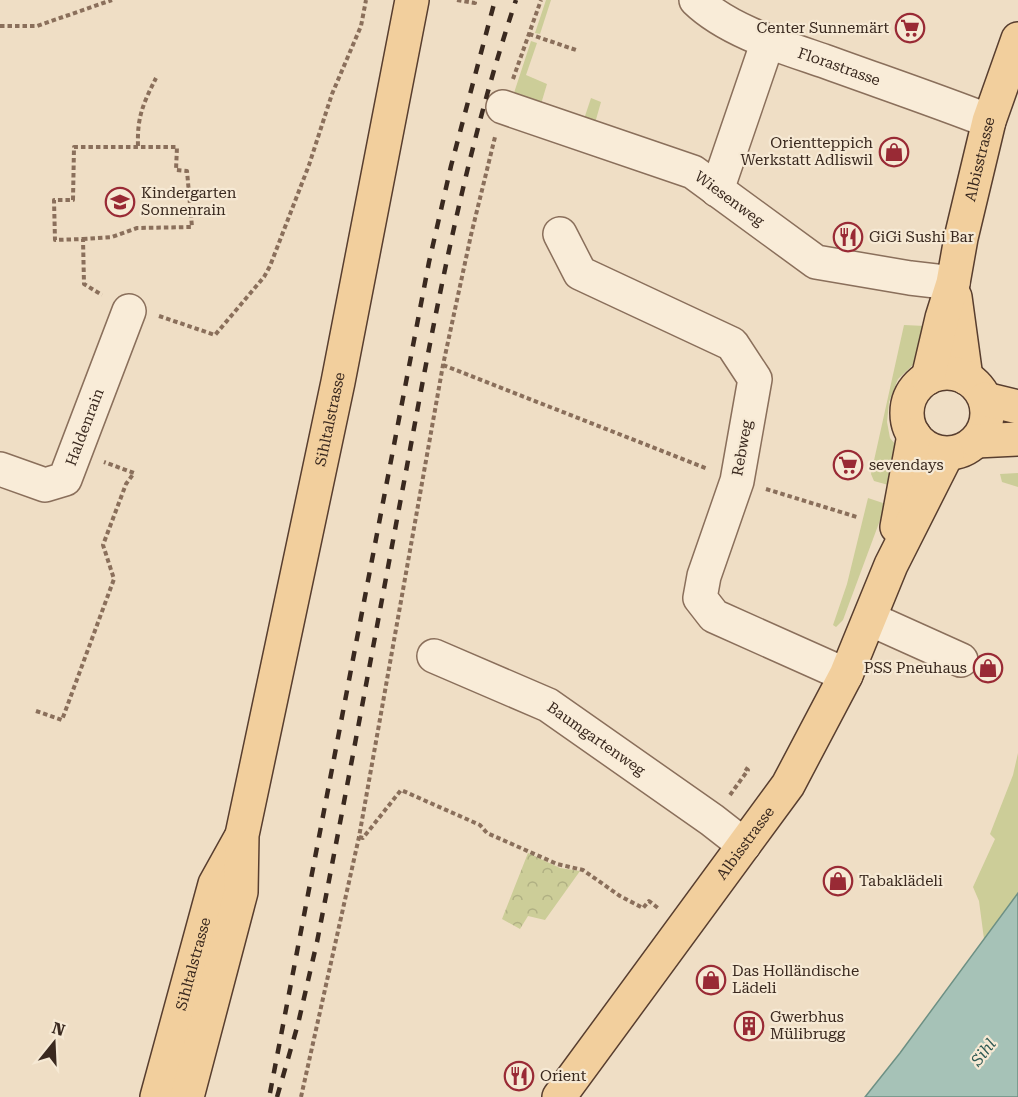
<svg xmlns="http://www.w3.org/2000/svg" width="1018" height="1097" viewBox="0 0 1018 1097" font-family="'Roboto Serif',serif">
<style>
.grass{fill:#cccd98}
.park{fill:url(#park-crowns)}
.water{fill:#a6c2b7;stroke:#6d9084;stroke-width:1.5}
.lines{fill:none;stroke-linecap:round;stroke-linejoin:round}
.minor-casing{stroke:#8a6f5b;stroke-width:36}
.major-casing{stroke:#583e2f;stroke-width:36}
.path{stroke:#8a6f5b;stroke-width:4;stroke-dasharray:4.5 3;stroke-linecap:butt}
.minor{stroke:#f9ecd8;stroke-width:33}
.major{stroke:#f2cf9d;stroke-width:33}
.rail{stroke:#3a291f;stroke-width:4.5;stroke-dasharray:10 10;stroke-linecap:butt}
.labels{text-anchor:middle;stroke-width:4.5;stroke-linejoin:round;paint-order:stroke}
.poi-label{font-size:15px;fill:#3a291f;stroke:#f6e9d4;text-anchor:start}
.street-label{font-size:15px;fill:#3a291f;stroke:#f6e9d4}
.water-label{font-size:16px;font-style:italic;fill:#2e5953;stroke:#f6e9d4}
</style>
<defs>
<pattern id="park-crowns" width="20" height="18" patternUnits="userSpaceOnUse" patternTransform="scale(1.5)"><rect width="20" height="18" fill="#cccd98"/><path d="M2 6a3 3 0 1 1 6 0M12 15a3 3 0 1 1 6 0" fill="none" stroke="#b0b083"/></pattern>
</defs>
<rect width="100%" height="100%" fill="#efdec5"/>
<g class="grass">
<path d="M546,0H551L540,34L535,33Z"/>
<path d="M531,41L537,43L526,75L547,84L541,104L584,119L591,98L601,102L595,123L712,163L717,169L512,99Z"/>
<path d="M904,325L925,326L919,359L898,379L889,402L887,422L890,438L900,450L892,486L874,481L871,474Z"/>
<path d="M1018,473V487L1002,482L1000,474Z"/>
<path d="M868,498L886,504L843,620L836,627L833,625L847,584Z"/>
<path d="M1018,753V893L984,939L979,901L973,887L995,839L990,834L1013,775Z"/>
</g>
<path class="park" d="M528,853L560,868L580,871L545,920L528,916L520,929L502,919Z"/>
<path class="water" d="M1018,893V1097H865L900,1053Z"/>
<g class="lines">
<g class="minor-casing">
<g id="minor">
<path id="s1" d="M696,0C728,31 783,47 824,61C879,81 935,100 989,121"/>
<path id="s2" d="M503,107L693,172L816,262L910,278L953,283"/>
<path d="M717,190L768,41"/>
<path d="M560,234L580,273L732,344L755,379L737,481L704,576L700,598L714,616L846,675"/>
<path id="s3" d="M0,469L45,485L65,479L129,311"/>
<path d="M870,619L961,660"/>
<path id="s4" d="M434,656L548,705L712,820L744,845"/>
</g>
</g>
<g class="major-casing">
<g id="major">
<path d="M955,297L966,378"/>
<circle cx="947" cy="413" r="40"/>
<path id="s5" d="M928,378L942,318L953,283L961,238L989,121L1018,39"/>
<path d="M985,399L1018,407"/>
<path d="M976,441L1018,439"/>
<path d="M897,527L914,435"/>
<path id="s6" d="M157,1097L215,884L240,839"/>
<path id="s7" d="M187,1097L241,892L242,835L338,382L412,0"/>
<path id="s8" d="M559,1097L788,785L846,675L891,565L947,454"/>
</g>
</g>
<g class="path">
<path d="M457,0L475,3V0"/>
<path d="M0,26H37L112,0"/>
<path d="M529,34L576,50"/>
<path d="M513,79L541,0"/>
<path d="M138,146C137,117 143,104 156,78"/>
<path d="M83,239L112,237L137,228L192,227L187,171L176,170L177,147H74L73,200H54L55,240L83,239L84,284L102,295"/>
<path d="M159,316L215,335L264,277L270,266L309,165L332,94L361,26L366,0"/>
<path d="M443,365L708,469"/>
<path d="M766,489L857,517"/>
<path d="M36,711L62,720L114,579L103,545L126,484L134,473L104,462"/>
<path d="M730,795L748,770L745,768"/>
<path d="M359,837L363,838L401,790L480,825L487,833L557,864L583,870L620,896L643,908L649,901L658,908"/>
<path d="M301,1097L359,837L443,365L471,235L495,137"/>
</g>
<use href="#minor" class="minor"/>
<use href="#major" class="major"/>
<g class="rail">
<path d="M270,1093L429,262L451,166L495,0"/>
<path d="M277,1097L298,1024L317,942C348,784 377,625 407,466C436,309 465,152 516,0"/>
</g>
</g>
<defs>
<g id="supermarket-ring" transform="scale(1.5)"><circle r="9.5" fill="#f6e9d4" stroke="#992a35" stroke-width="1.5"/><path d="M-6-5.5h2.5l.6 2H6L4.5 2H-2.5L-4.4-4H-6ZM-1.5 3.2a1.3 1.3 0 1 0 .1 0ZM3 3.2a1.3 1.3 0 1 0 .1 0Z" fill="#992a35"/></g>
<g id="shop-ring" transform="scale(1.5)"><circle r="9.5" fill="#f6e9d4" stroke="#992a35" stroke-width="1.5"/><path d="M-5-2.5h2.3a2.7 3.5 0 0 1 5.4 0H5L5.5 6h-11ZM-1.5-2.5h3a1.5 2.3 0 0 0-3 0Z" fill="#992a35"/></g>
<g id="school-ring" transform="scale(1.5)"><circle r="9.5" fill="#f6e9d4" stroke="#992a35" stroke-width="1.5"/><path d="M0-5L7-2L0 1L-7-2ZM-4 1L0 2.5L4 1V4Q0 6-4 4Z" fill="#992a35"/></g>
<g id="restaurant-ring" transform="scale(1.5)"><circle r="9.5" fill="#f6e9d4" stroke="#992a35" stroke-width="1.5"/><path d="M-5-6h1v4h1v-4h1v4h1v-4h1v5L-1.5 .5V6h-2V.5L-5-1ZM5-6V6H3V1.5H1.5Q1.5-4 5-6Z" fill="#992a35"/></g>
<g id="building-ring" transform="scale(1.5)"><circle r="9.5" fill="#f6e9d4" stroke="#992a35" stroke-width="1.5"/><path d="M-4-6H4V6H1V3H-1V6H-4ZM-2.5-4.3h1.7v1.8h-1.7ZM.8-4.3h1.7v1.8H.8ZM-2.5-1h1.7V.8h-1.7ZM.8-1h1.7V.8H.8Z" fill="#992a35"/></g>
</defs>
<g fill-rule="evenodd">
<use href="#supermarket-ring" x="910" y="28"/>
<use href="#shop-ring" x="894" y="152"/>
<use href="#school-ring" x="120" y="202"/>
<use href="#restaurant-ring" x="848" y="237"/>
<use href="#supermarket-ring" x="848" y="465"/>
<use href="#shop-ring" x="988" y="668"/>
<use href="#shop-ring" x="838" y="881"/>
<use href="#shop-ring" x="711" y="980"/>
<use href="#building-ring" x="749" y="1026"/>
<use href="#restaurant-ring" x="519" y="1076"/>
</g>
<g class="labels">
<g class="poi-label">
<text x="889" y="33" text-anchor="end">Center Sunnemärt</text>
<text x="873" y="148" text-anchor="end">Orientteppich<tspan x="873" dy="17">Werkstatt Adliswil</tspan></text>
<text x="141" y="198">Kindergarten<tspan x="141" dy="17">Sonnenrain</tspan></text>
<text x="869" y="242">GiGi Sushi Bar</text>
<text x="869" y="470">sevendays</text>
<text x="967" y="673" text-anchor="end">PSS Pneuhaus</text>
<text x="859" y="886">Tabaklädeli</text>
<text x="732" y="976">Das Holländische<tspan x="732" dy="17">Lädeli</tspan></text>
<text x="770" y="1022">Gwerbhus<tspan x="770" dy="17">Mülibrugg</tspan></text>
<text x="540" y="1081">Orient</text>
</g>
<g class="street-label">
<text dy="5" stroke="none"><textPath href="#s1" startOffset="159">Florastrasse</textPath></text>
<text dy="5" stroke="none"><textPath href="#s5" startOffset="225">Albisstrasse</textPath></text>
<text dy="5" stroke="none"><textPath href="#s2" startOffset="246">Wiesenweg</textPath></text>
<text dy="5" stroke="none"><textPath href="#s7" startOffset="694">Sihltalstrasse</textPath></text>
<text dy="5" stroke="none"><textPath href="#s3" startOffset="124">Haldenrain</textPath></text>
<text transform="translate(742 448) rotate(-80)" y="5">Rebweg</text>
<text dy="5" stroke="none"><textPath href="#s4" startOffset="183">Baumgartenweg</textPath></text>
<text dy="5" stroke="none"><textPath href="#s8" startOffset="315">Albisstrasse</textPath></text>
<text dy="5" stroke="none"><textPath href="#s6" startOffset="138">Sihltalstrasse</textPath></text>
</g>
<g class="water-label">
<text transform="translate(983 1052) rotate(-52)" y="6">Sihl</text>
</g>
</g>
<g transform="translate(54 1043) rotate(18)" stroke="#f6e9d4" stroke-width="4.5" paint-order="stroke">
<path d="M0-4.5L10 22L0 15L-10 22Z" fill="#3a291f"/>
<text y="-9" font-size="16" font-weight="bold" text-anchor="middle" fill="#3a291f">N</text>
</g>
</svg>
